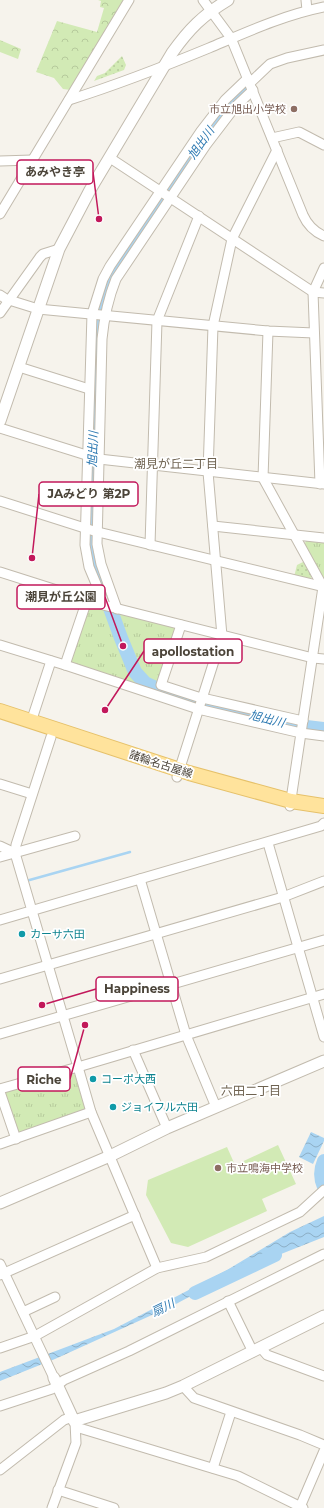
<svg xmlns="http://www.w3.org/2000/svg" width="324" height="1508" viewBox="0 0 324 1508" font-family="Montserrat,'Noto Sans JP',sans-serif">
<style>
.grass{fill:url(#grass-dots)}
.forest{fill:url(#forest-crowns)}
.park{fill:url(#park-tufts)}
.pitch{fill:#d2eab5}
.water{fill:url(#water-waves)}
.lines{fill:none;stroke-linecap:round;stroke-linejoin:round}
.stream{stroke:#a9d4f2;stroke-width:2.5}
.river{stroke:#a9d4f2;stroke-width:14}
.minor-casing{stroke:#c2bbae;stroke-width:11}
.tertiary-casing{stroke:#c2bbae;stroke-width:13}
.primary-casing{stroke:#e6c16a;stroke-width:16}
.minor{stroke:#fff;stroke-width:9}
.tertiary{stroke:#fff;stroke-width:11}
.primary{stroke:#ffe39c;stroke-width:14}
.education-dot{fill:#8d6e63;stroke:#fff;stroke-width:1.5}
.culture-dot{fill:#0f9aa8;stroke:#fff;stroke-width:1.5}
.labels{text-anchor:middle;stroke-width:3.5;stroke-linejoin:round;paint-order:stroke}
.education-label{font-size:11px;fill:#785e54;stroke:#fff;text-anchor:end}
.street-label{font-size:11px;fill:#4b4439;stroke:#fff}
.culture-label{font-size:11px;fill:#0d838f;stroke:#fff;text-anchor:start}
.water-label{font-size:12px;font-style:italic;fill:#2e7ab2;stroke:#fff}
.neighbourhood-label{font-size:12px;fill:#6e6250;stroke:#fff}
.leader{fill:none;stroke:#c2185b;stroke-width:1.5}
.callout-dot{fill:#c2185b;stroke:#fff;stroke-width:1.5}
.callout{fill:#fff;stroke:#c2185b;stroke-width:1.5}
.callout-label{font-size:12px;text-anchor:middle;font-weight:bold;fill:#4b4439}
</style>
<defs>
<pattern id="grass-dots" width="8" height="8" patternUnits="userSpaceOnUse"><rect width="8" height="8" fill="#d2eab5"/><path d="M2 2h.1M6 6h.1" fill="none" stroke="#b6ca9c" stroke-width="1.8" stroke-linecap="round"/></pattern>
<pattern id="forest-crowns" width="20" height="18" patternUnits="userSpaceOnUse"><rect width="20" height="18" fill="#d2eab5"/><path d="M2 6a3 3 0 1 1 6 0M12 15a3 3 0 1 1 6 0" fill="none" stroke="#b6ca9c"/></pattern>
<pattern id="park-tufts" width="24" height="20" patternUnits="userSpaceOnUse"><rect width="24" height="20" fill="#d2eab5"/><path d="M3 7l-1-3M5 7V3M7 7l1-3M15 17l-1-3M17 17v-4M19 17l1-3" fill="none" stroke="#b6ca9c"/></pattern>
<pattern id="water-waves" width="16" height="10" patternUnits="userSpaceOnUse"><rect width="16" height="10" fill="#a9d4f2"/><path d="M0 5q4-4 8 0t8 0" fill="none" stroke="#8caec5"/></pattern>
</defs>
<rect width="100%" height="100%" fill="#f6f3ec"/>
<g class="grass">
<path d="M122,56L126,65L124,70L94,81L97,76L105,73Z"/>
<path d="M305,561L313,575L309,580L294,577L297,565Z"/>
</g>
<g class="forest">
<path d="M98,0H125L71,90L63,89L54,78L36,72L57,21L97,32L104,8L100,7L101,1Z"/>
<path d="M0,40L21,49L18,59L0,52Z"/>
</g>
<g class="park">
<path d="M307,539L324,541V582L304,545Z"/>
<path d="M92,606L175,628L176,632L156,693L72,664L70,661L88,608Z"/>
<path d="M72,1073L75,1075L85,1108L84,1111L20,1133L16,1131L3,1095L5,1092Z"/>
</g>
<path class="pitch" d="M278,1145L296,1184L262,1199L267,1211L188,1247L171,1243L146,1195L148,1180L227,1147L235,1165Z"/>
<g class="water">
<path d="M311,1132L324,1138V1141L313,1164L299,1157Z"/>
<path d="M324,1216V1237L236,1272L174,1305L55,1359L0,1381V1372L114,1329L227,1270L290,1232Z"/>
</g>
<g class="lines">
<path class="stream" d="M26,881L130,852"/>
<g class="river">
<path d="M245,88L230,104L200,143L113,273L102,301L98,319L90,546L95,567L121,638L135,672L145,683L158,689L195,701L298,726L324,729"/>
<path d="M324,1161C320,1170 320,1178 324,1187"/>
<path d="M195,1293L275,1255"/>
</g>
<g class="minor-casing">
<g id="minor">
<path d="M203,0L231,38L303,215C307,224 315,232 324,236"/>
<path d="M306,0L307,10"/>
<path d="M250,83L270,64L287,58L324,50"/>
<path d="M69,100C116,85 163,67 209,48C247,32 284,15 324,7"/>
<path d="M272,138L299,132L324,145"/>
<path d="M110,158L313,292L324,293"/>
<path d="M0,161L32,160"/>
<path d="M0,214L129,0"/>
<path d="M0,295L6,299L38,309L268,331L314,333"/>
<path d="M0,313L40,257L43,254L59,249"/>
<path d="M268,331L263,478L323,587L290,806"/>
<path d="M19,367L89,389"/>
<path d="M0,428L99,459L324,484"/>
<path d="M320,484L313,292L324,268"/>
<path d="M0,501L94,531L324,587"/>
<path d="M213,526L324,538"/>
<path d="M150,545L157,321L199,216"/>
<path d="M0,572L107,606L313,658L324,659"/>
<path d="M105,605L89,567L85,545L92,314L103,279L110,266L201,131L225,100L248,78"/>
<path d="M117,609L101,564L97,544L102,339C104,318 108,299 116,279L206,145L235,107L253,90"/>
<path d="M181,625L161,685L198,697L303,721"/>
<path d="M0,645L65,665L198,709L301,733L324,736"/>
<path d="M65,665L87,600"/>
<path d="M31,722L51,661"/>
<path d="M177,777L222,636L208,472L213,326L232,239L277,150"/>
<path d="M0,784L32,794"/>
<path d="M268,843L324,1037"/>
<path d="M0,846L15,853"/>
<path d="M0,857L75,836"/>
<path d="M140,879L186,1035L216,1107"/>
<path d="M0,920L321,826L324,823"/>
<path d="M0,979L283,897L324,881"/>
<path d="M0,1034L324,940"/>
<path d="M133,1050L167,1128"/>
<path d="M0,1089L78,1067L15,853L16,845L51,737"/>
<path d="M0,1092L16,1139"/>
<path d="M0,1144L91,1112"/>
<path d="M0,1264L54,1378"/>
<path d="M157,1268L91,1112L78,1067L324,994"/>
<path d="M0,1275L135,1215"/>
<path d="M228,1301L253,1352"/>
<path d="M23,1312L55,1297"/>
<path d="M0,1348L35,1336L157,1268L206,1257L300,1212L324,1190"/>
<path d="M261,1348L267,1355L324,1376"/>
<path d="M183,1386L194,1398L300,1435L324,1445"/>
<path d="M0,1406L52,1389L64,1380L129,1351L324,1254"/>
<path d="M76,1427L238,1476L303,1508"/>
<path d="M213,1468L231,1412"/>
<path d="M0,1470L64,1420L72,1417"/>
<path d="M58,1490L114,1508"/>
<path d="M300,1507L324,1451"/>
<path d="M52,1508L76,1443L75,1422"/>
</g>
</g>
<g class="tertiary-casing">
<g id="tertiary">
<path d="M0,421L59,249L90,190L172,53C189,29 203,15 228,0"/>
<path d="M0,1203L110,1156L167,1128L324,1061"/>
<path d="M54,1378L74,1421L166,1393L183,1386L324,1316"/>
</g>
</g>
<g class="primary-casing">
<path id="primary" d="M0,711L189,773L291,801L324,806"/>
</g>
<use href="#minor" class="minor"/>
<use href="#tertiary" class="tertiary"/>
<use href="#primary" class="primary"/>
</g>
<g class="education-dot">
<circle cx="294" cy="109" r="4"/>
<circle cx="218" cy="1168" r="4"/>
</g>
<g class="culture-dot">
<circle cx="22" cy="934" r="4"/>
<circle cx="93" cy="1079" r="4"/>
<circle cx="113" cy="1107" r="4"/>
</g>
<g class="labels">
<g class="education-label">
<text x="286" y="113">市立旭出小学校</text>
<text x="226" y="1172" text-anchor="start">市立鳴海中学校</text>
</g>
<g class="street-label">
<text transform="translate(161 764) rotate(18)" y="4">諸輪名古屋線</text>
</g>
<g class="culture-label">
<text x="30" y="938">カーサ六田</text>
<text x="101" y="1083">コーポ大西</text>
<text x="121" y="1111">ジョイフル六田</text>
</g>
<g class="water-label">
<text transform="translate(201 143) rotate(-55)" y="4">旭出川</text>
<text transform="translate(93 449) rotate(-88)" y="4">旭出川</text>
<text transform="translate(267 719) rotate(14)" y="4">旭出川</text>
<text transform="translate(163 1308) rotate(-26)" y="4">扇川</text>
</g>
<g class="neighbourhood-label">
<text x="176" y="468">潮見が丘二丁目</text>
<text x="251" y="1095">六田二丁目</text>
</g>
</g>
<path class="leader" d="M99 219L93 172M32 558L39 494M123 646L105 597M105 710L144 651M42 1005L96 989M85 1025L70 1079"/>
<g class="callout-dot">
<circle cx="99" cy="219" r="4"/>
<circle cx="32" cy="558" r="4"/>
<circle cx="123" cy="646" r="4"/>
<circle cx="105" cy="710" r="4"/>
<circle cx="42" cy="1005" r="4"/>
<circle cx="85" cy="1025" r="4"/>
</g>
<g class="callout">
<rect x="17" y="160" width="76" height="24" rx="4"/>
<rect x="39" y="482" width="99" height="24" rx="4"/>
<rect x="17" y="585" width="88" height="24" rx="4"/>
<rect x="144" y="639" width="98" height="24" rx="4"/>
<rect x="96" y="977" width="82" height="24" rx="4"/>
<rect x="18" y="1067" width="52" height="24" rx="4"/>
</g>
<g class="callout-label">
<text x="55" y="176">あみやき亭</text>
<text x="89" y="498">JAみどり 第2P</text>
<text x="61" y="601">潮見が丘公園</text>
<text x="193" y="656">apollostation</text>
<text x="137" y="993">Happiness</text>
<text x="44" y="1084">Riche</text>
</g>
</svg>
